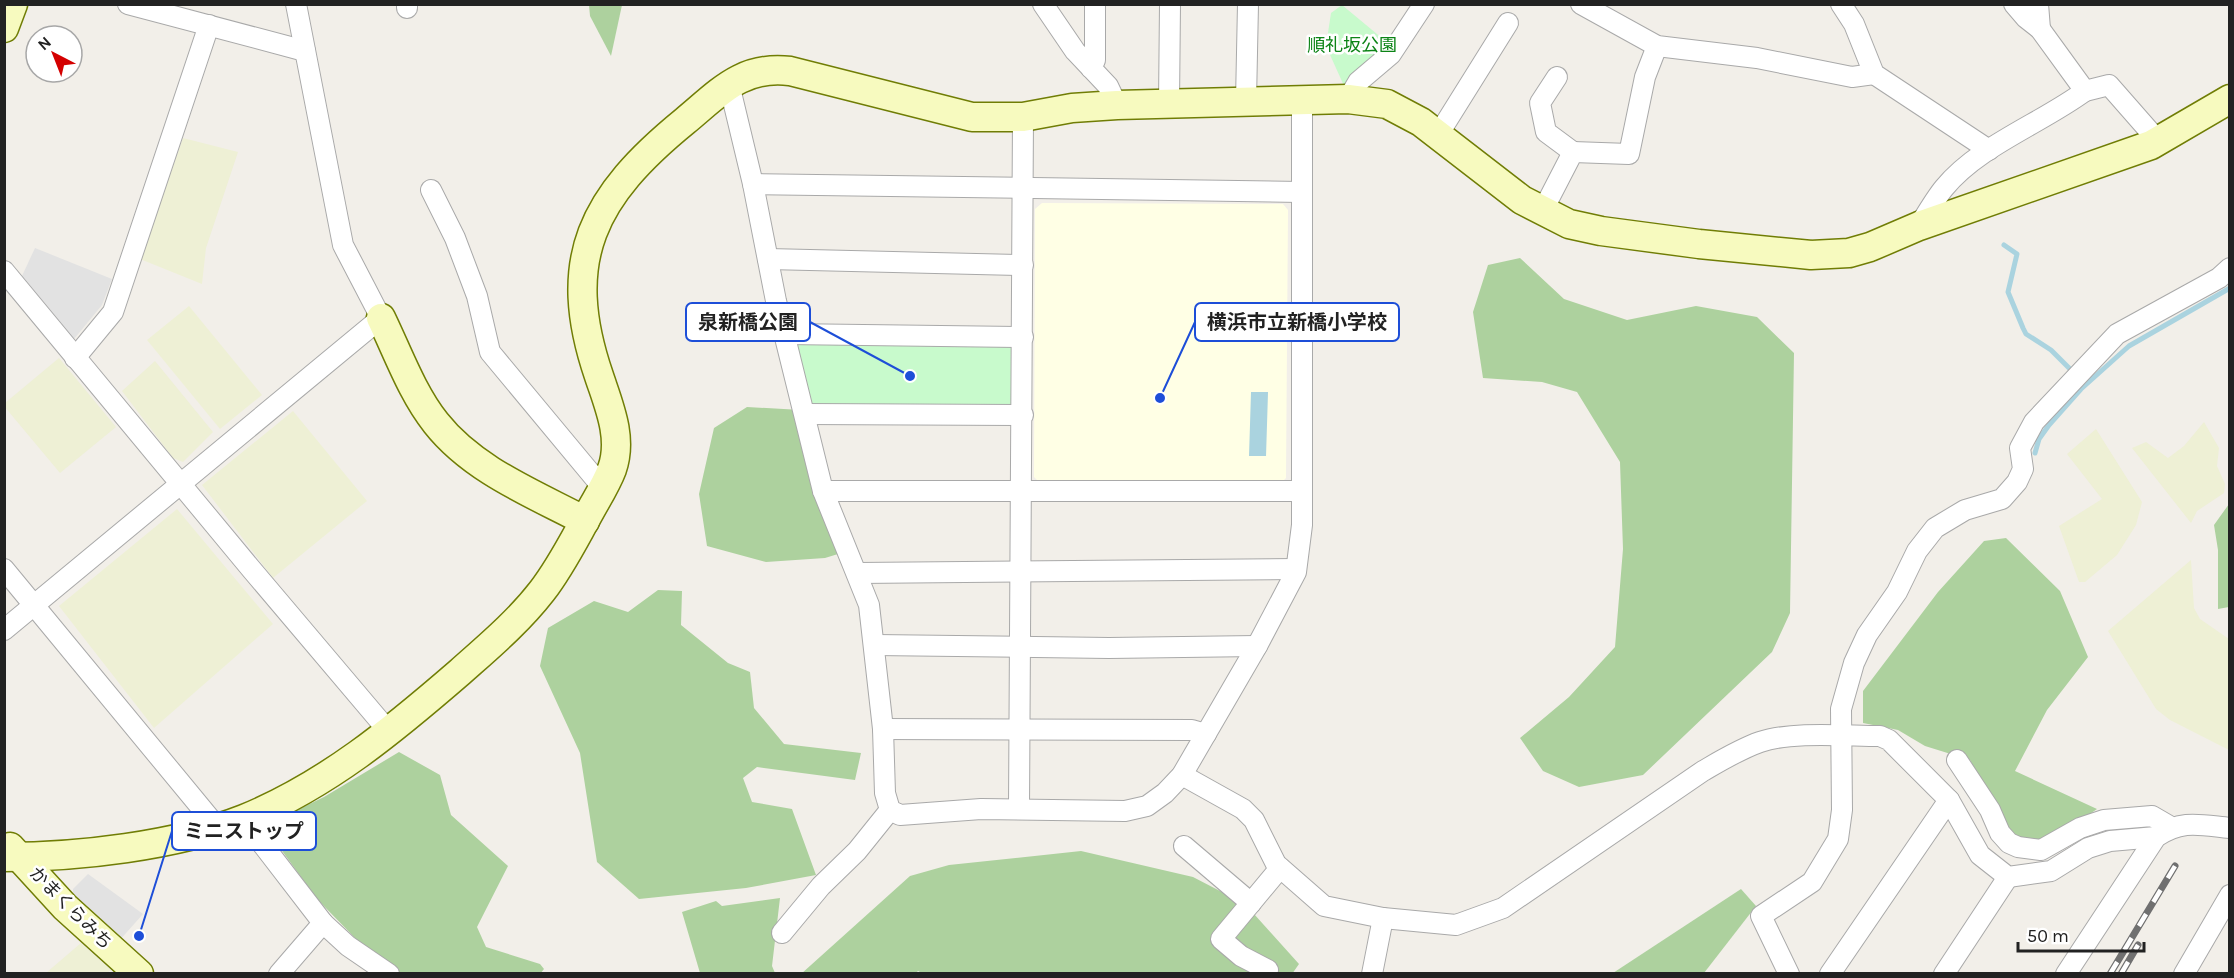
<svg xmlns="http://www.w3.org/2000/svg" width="2234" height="978" viewBox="0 0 2234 978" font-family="Karla,'Noto Sans JP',sans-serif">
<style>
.education{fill:#ffffe5}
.farmland{fill:#eef0d5}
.forest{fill:#add19e}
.park{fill:#c8facc}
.parking{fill:#e2e2e2}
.water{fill:#aad3df}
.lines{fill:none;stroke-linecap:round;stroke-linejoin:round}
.stream{stroke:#aad3df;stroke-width:5}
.street-casing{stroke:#a9a9a9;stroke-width:22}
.secondary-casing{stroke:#707d05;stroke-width:31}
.street{stroke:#fff;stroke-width:20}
.secondary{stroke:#f7fabf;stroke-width:28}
.rail-casing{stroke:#707070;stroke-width:7}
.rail{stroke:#fff;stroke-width:4.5;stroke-dasharray:14;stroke-linecap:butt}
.labels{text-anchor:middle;stroke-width:5;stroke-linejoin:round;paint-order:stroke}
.park-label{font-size:18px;fill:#0c8416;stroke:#fff}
.street-label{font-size:18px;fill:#222;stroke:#fff}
.leader{fill:none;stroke:#1d4ed8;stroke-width:2}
.callout-dot{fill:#1d4ed8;stroke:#fff;stroke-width:2}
.callout{fill:#fff;stroke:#1d4ed8;stroke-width:2}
.callout-label{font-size:20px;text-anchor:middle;font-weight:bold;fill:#222}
</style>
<rect width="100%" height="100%" fill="#f2efe9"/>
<path class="education" d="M1042,203L1283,204L1288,210L1286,478L1281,483L1039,482L1034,477L1035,209Z"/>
<g class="farmland">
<path d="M183,138L238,152L206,248L202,284L140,259Z"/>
<path d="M189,306L262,395L220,429L147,340Z"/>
<path d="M59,358L116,427L60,473L4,406L5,403Z"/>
<path d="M155,361L213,432L183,462L173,458L122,391Z"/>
<path d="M293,411L367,501L273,578L202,485Z"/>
<path d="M2204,422L2219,448L2217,466L2225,484L2224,493L2197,511L2191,523L2132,448L2146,442L2168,458L2184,446Z"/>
<path d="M2096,429L2142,502L2136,525L2117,555L2085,582H2079L2059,526L2102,499L2067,454Z"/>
<path d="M177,509L273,624L154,728L59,606Z"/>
<path d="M2191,560L2194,608L2200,619L2229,639V750L2170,720L2156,709L2108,631Z"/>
<path d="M81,943L111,970L107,973H46Z"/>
</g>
<g class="forest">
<path d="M589,5H622L611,56L590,16Z"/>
<path d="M1520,258L1564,299L1627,320L1696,306L1757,317L1794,353L1790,613L1772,652L1643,775L1579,787L1543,771L1520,738L1569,697L1615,647L1623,549L1620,462L1577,392L1542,382L1483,378L1473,312L1488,265Z"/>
<path d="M747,407L801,410L810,474L838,554L825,558L766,562L707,546L699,494L714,428Z"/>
<path d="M2229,504V607L2218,609V550L2214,525Z"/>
<path d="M2006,538L2060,591L2088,657L2047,710L2015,771L2097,809L2053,840L2011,839L1970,760L1925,746L1898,730L1863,723V691L1938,592L1984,541Z"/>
<path d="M658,590L682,591L681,625L728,663L750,672L754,708L784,744L861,753L855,780L757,767L743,778L752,802L792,809L816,875L746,888L639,899L597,862L580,753L540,666L548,628L594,601L628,612Z"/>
<path d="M399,752L440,775L451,815L508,866L477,927L486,947L540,964L544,969L540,974L398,973L357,940L317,899L264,826L324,797Z"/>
<path d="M1081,851L1193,877L1245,904L1299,964L1292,974H924L918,971L915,974H801L910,876L949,865Z"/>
<path d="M1741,889L1756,906L1704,973H1613Z"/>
<path d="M780,898L772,966L775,973H700L682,912L716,901L722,906Z"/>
</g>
<g class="park">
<path d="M1342,5L1389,44L1345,88L1326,46L1331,13Z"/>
<path d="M796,342L1016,345V408L810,407Z"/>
</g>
<g class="parking">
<path d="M35,248L112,279L102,305L74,339L22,276Z"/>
<path d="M88,874L143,914L118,942L73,901V889Z"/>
</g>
<path class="water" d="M1251,392H1268L1266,456H1249Z"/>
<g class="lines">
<g class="stream">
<path d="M2004,245L2017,254L2008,292L2023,328L2026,334L2051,350L2074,373"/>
<path d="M2035,453L2039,439L2049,425L2081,389L2129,346L2230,288"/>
</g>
<g class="street-casing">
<g id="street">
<path d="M128,4L305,51"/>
<path d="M1043,4L1075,51L1108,86L1117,105"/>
<path d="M1581,4L1657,46L1757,58L1852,77L1874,74"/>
<path d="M1841,4L1854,24L1874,74L1989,150"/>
<path d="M2014,4L2026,18L2040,29L2085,91L2109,85L2159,142"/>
<path d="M2038,4L2040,29"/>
<path d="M407,8V4"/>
<path d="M1091,68L1095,60V4"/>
<path d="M1557,77L1540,103L1546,132L1573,152"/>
<path d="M729,84L753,184L776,301L823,491L869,605L883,729L885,793L890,810L900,815L981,809L1125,811L1147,806L1165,793L1182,775L1257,646L1296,572L1302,525V101"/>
<path d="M1348,99L1358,82L1391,54L1424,4"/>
<path d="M1246,101L1248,4"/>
<path d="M1169,103L1170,4"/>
<path d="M1438,135L1508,23"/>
<path d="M753,184L1301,192"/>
<path d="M431,190L455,238L477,296L490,352L603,488"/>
<path d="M1542,212L1573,152L1629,154L1645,77L1657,46"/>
<path d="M1919,226C1927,213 1935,199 1944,188C1978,146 2042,123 2085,91"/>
<path d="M768,259L1023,265"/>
<path d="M4,271L252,570L390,733"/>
<path d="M786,334L1023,337"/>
<path d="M75,358L113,312L209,25"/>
<path d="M805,414L1023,415"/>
<path d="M823,491H1301"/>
<path d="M4,569L217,827"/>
<path d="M858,573L1296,569"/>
<path d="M4,630L381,318L343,245L296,4"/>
<path d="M875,645L1109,648L1257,646"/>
<path d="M883,729L1192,730L1206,734"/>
<path d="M1957,760L1990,810L2000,833L2009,843L2018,847L2041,850L2080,828L2104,820L2152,816L2171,827"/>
<path d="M1182,775L1243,809L1254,820L1276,864L1324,906L1383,918L1456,925L1503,908L1703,771C1722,760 1740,749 1760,742C1793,731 1845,736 1880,736L1889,740L1949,800L1980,855L2008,877L2051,871L2088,848L2110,841L2156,837"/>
<path d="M1019,809L1023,117"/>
<path d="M243,819L323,923"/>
<path d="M1184,846L1251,903"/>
<path d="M782,933L821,886L857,851L890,810"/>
<path d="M1268,970L1241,956L1221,939L1280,868"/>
<path d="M279,974L323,923L348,946L389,974"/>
<path d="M1372,974L1383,918"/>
<path d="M1789,974L1761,916L1812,882L1838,839L1842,810L1841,709L1854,663L1867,635L1897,592L1917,551L1935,528L1965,510L2002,499L2017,482L2023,469L2020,448L2034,422L2117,334L2219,278L2230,268"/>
<path d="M1830,974L1949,800"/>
<path d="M1944,974L2008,877"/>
<path d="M2066,974L2156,837C2182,819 2200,825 2230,828"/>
<path d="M2184,974L2230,895"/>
</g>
</g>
<g class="secondary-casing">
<g id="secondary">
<path d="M4,28L13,4"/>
<path d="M381,318C398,353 412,393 436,423C473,470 534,494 585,521"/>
<path d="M10,847L65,907L139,974"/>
<path d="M4,857C78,857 175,846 244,819C327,785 393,730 460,672C488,647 518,622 542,591C560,568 574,540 588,515C596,500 606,485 612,469C623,438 609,406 599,376C559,259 593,196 685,121C719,93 742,65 790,71L972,117H1023L1072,108L1117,105L1348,99L1387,104L1421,122L1522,200L1569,224L1601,231L1699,244L1811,255L1849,253L1870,247L1919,226L2151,145L2230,99"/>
</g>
</g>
<use href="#street" class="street"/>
<use href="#secondary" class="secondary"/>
<g class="rail-casing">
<g id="rail">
<path d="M2110,974L2175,866"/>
<path d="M2121,974L2138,945"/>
</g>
</g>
<use href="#rail" class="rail"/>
</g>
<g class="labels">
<g class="park-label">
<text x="1352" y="51">順礼坂公園</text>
</g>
<g class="street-label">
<text transform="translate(71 908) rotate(45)" y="6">かまくらみち</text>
</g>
</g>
<path class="leader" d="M910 376L810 322M1160 398L1195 322M139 936L172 831"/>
<g class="callout-dot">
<circle cx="910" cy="376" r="6"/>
<circle cx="1160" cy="398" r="6"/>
<circle cx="139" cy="936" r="6"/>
</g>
<g class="callout">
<rect x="686" y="303" width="124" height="38" rx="6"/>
<rect x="1195" y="303" width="204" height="38" rx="6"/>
<rect x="172" y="812" width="144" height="38" rx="6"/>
</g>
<g class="callout-label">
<text x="748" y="329">泉新橋公園</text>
<text x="1297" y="329">横浜市立新橋小学校</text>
<text x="244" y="838">ミニストップ</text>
</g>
<rect width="2234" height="978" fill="none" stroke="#222222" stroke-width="12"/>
<g transform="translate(54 54) rotate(318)"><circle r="28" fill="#ffffff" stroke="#a7a7a7" stroke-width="1.5"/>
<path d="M0-4.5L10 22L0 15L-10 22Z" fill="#d40000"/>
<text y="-9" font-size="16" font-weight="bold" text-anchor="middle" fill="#222222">N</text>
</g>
<path d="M2018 942v9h126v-9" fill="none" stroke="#222222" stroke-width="3"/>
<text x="2027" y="942" font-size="18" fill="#222222" stroke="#ffffff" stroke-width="4.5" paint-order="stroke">50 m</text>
</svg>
